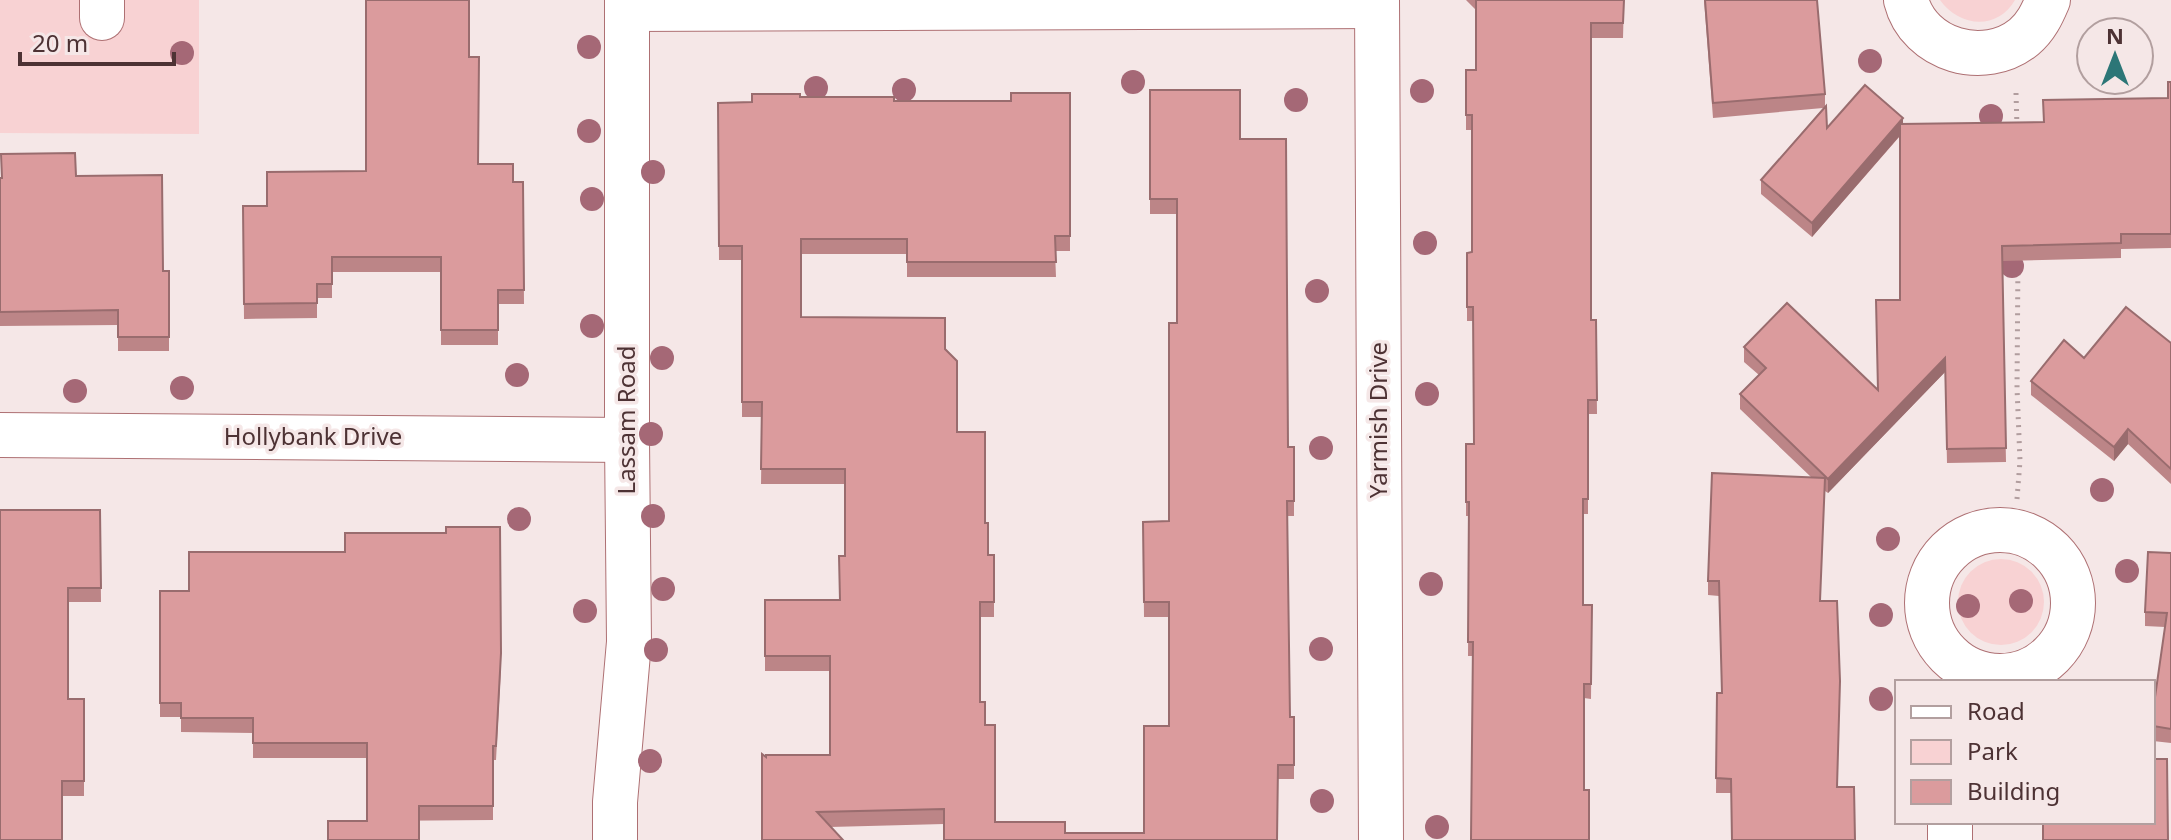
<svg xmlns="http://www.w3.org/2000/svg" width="2171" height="840" viewBox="0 0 2171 840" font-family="'Noto Sans',sans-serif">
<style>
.green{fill:#f8d2d3}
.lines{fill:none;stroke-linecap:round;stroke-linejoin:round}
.minor-casing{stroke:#ae7073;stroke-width:46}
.path{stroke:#b19d9e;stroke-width:5;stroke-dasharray:2 6;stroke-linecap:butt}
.minor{stroke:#fff;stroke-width:44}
.tree{fill:#a56876}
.wall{fill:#bc8587}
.shaded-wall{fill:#996c6e}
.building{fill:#db9b9d;stroke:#996c6e;stroke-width:2}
.labels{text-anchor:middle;stroke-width:7;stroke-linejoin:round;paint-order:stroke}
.street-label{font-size:24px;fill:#4d3234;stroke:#f5e7e7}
</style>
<rect width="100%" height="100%" fill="#f5e7e7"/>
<g class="green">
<path d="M0,0H199V134L0,133Z"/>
<path d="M1940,0H2015C1997,31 1959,27 1940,0Z"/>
<circle cx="2001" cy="602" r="43"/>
</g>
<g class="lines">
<g class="minor-casing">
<g id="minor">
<path d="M1377,0L1381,840"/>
<path d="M1906,0C1919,51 1985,69 2024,37C2036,27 2042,14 2048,0"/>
<path d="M627,9L1377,6"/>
<path d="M102,18V0"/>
<path d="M0,435L627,440"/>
<circle cx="2000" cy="603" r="73"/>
<path d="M615,840V802L629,642L627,440V0"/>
<path d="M1950,840V822"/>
</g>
</g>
<g class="path">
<path d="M2016,93L2017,127"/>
<path d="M2017,499L2020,461L2017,388L2018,257"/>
</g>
<use href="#minor" class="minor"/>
</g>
<g class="tree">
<circle cx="589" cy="47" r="12"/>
<circle cx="182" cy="53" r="12"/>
<circle cx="1870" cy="61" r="12"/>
<circle cx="1133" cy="82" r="12"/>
<circle cx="816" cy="88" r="12"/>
<circle cx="904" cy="90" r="12"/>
<circle cx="1422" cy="91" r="12"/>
<circle cx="1296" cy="100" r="12"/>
<circle cx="1991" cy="116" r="12"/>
<circle cx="589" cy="131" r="12"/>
<circle cx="653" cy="172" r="12"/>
<circle cx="592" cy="199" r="12"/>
<circle cx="1425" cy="243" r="12"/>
<circle cx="2012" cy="266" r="12"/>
<circle cx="1317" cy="291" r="12"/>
<circle cx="592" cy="326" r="12"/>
<circle cx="662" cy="358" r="12"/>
<circle cx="517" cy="375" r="12"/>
<circle cx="182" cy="388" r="12"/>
<circle cx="75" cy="391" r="12"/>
<circle cx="1427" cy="394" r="12"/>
<circle cx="651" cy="434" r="12"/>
<circle cx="1321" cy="448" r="12"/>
<circle cx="2102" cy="490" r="12"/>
<circle cx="653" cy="516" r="12"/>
<circle cx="519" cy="519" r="12"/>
<circle cx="1888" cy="539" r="12"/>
<circle cx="2127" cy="571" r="12"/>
<circle cx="1431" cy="584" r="12"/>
<circle cx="663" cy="589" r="12"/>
<circle cx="2021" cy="601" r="12"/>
<circle cx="1968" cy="606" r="12"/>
<circle cx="585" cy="611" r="12"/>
<circle cx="1881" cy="615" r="12"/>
<circle cx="1321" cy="649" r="12"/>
<circle cx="656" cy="650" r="12"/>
<circle cx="1881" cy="699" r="12"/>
<circle cx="650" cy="761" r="12"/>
<circle cx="1322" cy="801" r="12"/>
<circle cx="1437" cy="827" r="12"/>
</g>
<g class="wall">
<path d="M1466,0H1624L1623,38H1591V320H1596L1597,414H1588V514H1583V605H1592L1591,699L1584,698V790L1589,840L1472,656H1468L1469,516H1466V444H1474L1473,321H1467V253L1472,252V130H1466V70H1476V10Z"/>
<path d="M1704,0L1825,94V107L1827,128L1903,124L2043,122L2168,98L2171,82V248L2121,249V258L2002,261L2006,462L1947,463L1945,372L1828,493L1825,491L1731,793H1716L1717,693H1722L1719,596L1708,595V581L1811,477L1740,409V394L1759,375L1744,362V347L1878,389L1900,300V136L1812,237L1761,194V180L1823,108L1713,118Z"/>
<path d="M469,57L478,164L513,182H523L524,304H498V345H441V272H332V298H317V318L244,319L243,206H267L366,171Z"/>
<path d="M1150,90L1240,139L1288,447H1294V516H1287L1290,717H1294V779H1278L1277,840H944V824L830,827L766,757L830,755V671H765V600H840L845,556V484H761L762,417H742V260H719L718,103L752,102L800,97L894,101H1011L1070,93V251H1055L1056,277H907V254H801V317L945,349L957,432L985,523L988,555H994V617H980V702L985,725L995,822L1065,833H1144L1169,726V617H1144L1143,522L1169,521L1177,323V214H1150Z"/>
<path d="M76,176L163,271H169V351H118V325L0,326V178Z"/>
<path d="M2171,343V484L2128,444L2114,461L2031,395V381L2084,358Z"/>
<path d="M0,510H100L101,602H68V699H84V796H62Z"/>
<path d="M2171,553V743L2153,741V711L2165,627L2145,626V612Z"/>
<path d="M160,591L501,668L496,760H493V820L367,821V758H253V733L181,732V717H160Z"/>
</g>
<g class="shaded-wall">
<path d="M1903,118V132L1812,237V223Z"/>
<path d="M1945,358V372L1828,493V479Z"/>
<path d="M2128,429V444L2114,461V447Z"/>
</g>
<g class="building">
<path d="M366,0H469V57H479L478,164H513V182H523L524,290H498V330H441V257H332V284H317V303L244,304L243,206H267V172L366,171Z"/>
<path d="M1476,0H1624L1623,23H1591V320H1596L1597,400H1588V499H1583V605H1592L1591,684H1584V790H1589V840H1471L1473,642H1468L1469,502H1466V444H1474L1473,307H1467V253L1472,252V115H1466V70H1476Z"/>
<path d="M1705,0H1817L1825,94L1713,103Z"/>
<path d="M2168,82H2171V234H2121V243L2002,246L2006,448L1947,449L1945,358L1828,479L1740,394L1766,368L1744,347L1787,303L1878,390L1876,300H1900V124L2044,122L2043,100L2168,98Z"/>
<path d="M1865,85L1903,118L1812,223L1761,180L1826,106L1827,128Z"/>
<path d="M1150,90H1240V139H1286L1288,447H1294V501H1287L1290,717H1294V765H1278L1277,840H944V809L817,812L843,840H762V754L766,757V755H830V656H765V600H840L839,556H845V469H761L762,402H742V246H719L718,103L752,102V94H800V97H894V101H1011V93H1070V236H1055L1056,262H907V239H801V317L945,318V349L957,361V432H985V523H988V555H994V602H980V702H985V725H995V822H1065V833H1144V726H1169V602H1144L1143,522L1169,521V323H1177V199H1150Z"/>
<path d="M75,153L76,176L162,175L163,271H169V337H118V310L0,312V178H2L1,154Z"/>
<path d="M2126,307L2171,343V469L2128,429L2114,447L2031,381L2064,340L2084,358Z"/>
<path d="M1712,473L1825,478L1820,601H1837L1840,681L1837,787H1854L1855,840H1732L1731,779L1716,778L1717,693H1722L1719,581H1708Z"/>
<path d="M0,510H100L101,588H68V699H84V781H62V840H0Z"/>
<path d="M446,527H500L501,653L496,746H493V806H419V840H328V821H367V743H253V718H181V703H160V591H189V552H345V533H446Z"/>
<path d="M2148,552L2171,553V729L2153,726V711L2167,613L2145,612Z"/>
<path d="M2153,759H2167L2168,840H2043V822H2153Z"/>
</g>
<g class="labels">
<g class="street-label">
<text transform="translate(627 420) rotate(-90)" y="8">Lassam Road</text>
<text transform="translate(1379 420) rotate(-90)" y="8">Yarmish Drive</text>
<text x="313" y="445">Hollybank Drive</text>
</g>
</g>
<rect x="1895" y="680" width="260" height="144" fill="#f5e7e7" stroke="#b29f9f" stroke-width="2"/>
<rect x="1911" y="706" width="40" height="12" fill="#ffffff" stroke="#b29f9f" stroke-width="2"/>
<text x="1967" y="720" font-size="24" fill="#4d3234">Road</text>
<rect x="1911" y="740" width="40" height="24" fill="#f8d2d3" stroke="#b29f9f" stroke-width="2"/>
<text x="1967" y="760" font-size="24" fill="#4d3234">Park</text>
<rect x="1911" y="780" width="40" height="24" fill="#db9b9d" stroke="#b29f9f" stroke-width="2"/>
<text x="1967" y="800" font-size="24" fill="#4d3234">Building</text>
<g transform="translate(2115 56)"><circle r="38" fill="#f5e7e7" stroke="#b29f9f" stroke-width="2"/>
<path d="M0-6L14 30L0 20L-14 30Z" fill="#2c7677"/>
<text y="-12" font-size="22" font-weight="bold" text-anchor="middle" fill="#4d3234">N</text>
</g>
<path d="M20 52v12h154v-12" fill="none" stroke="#4d3234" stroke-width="4"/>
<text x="32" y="52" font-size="24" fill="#4d3234" stroke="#f5e7e7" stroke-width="6" paint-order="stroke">20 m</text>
</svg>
